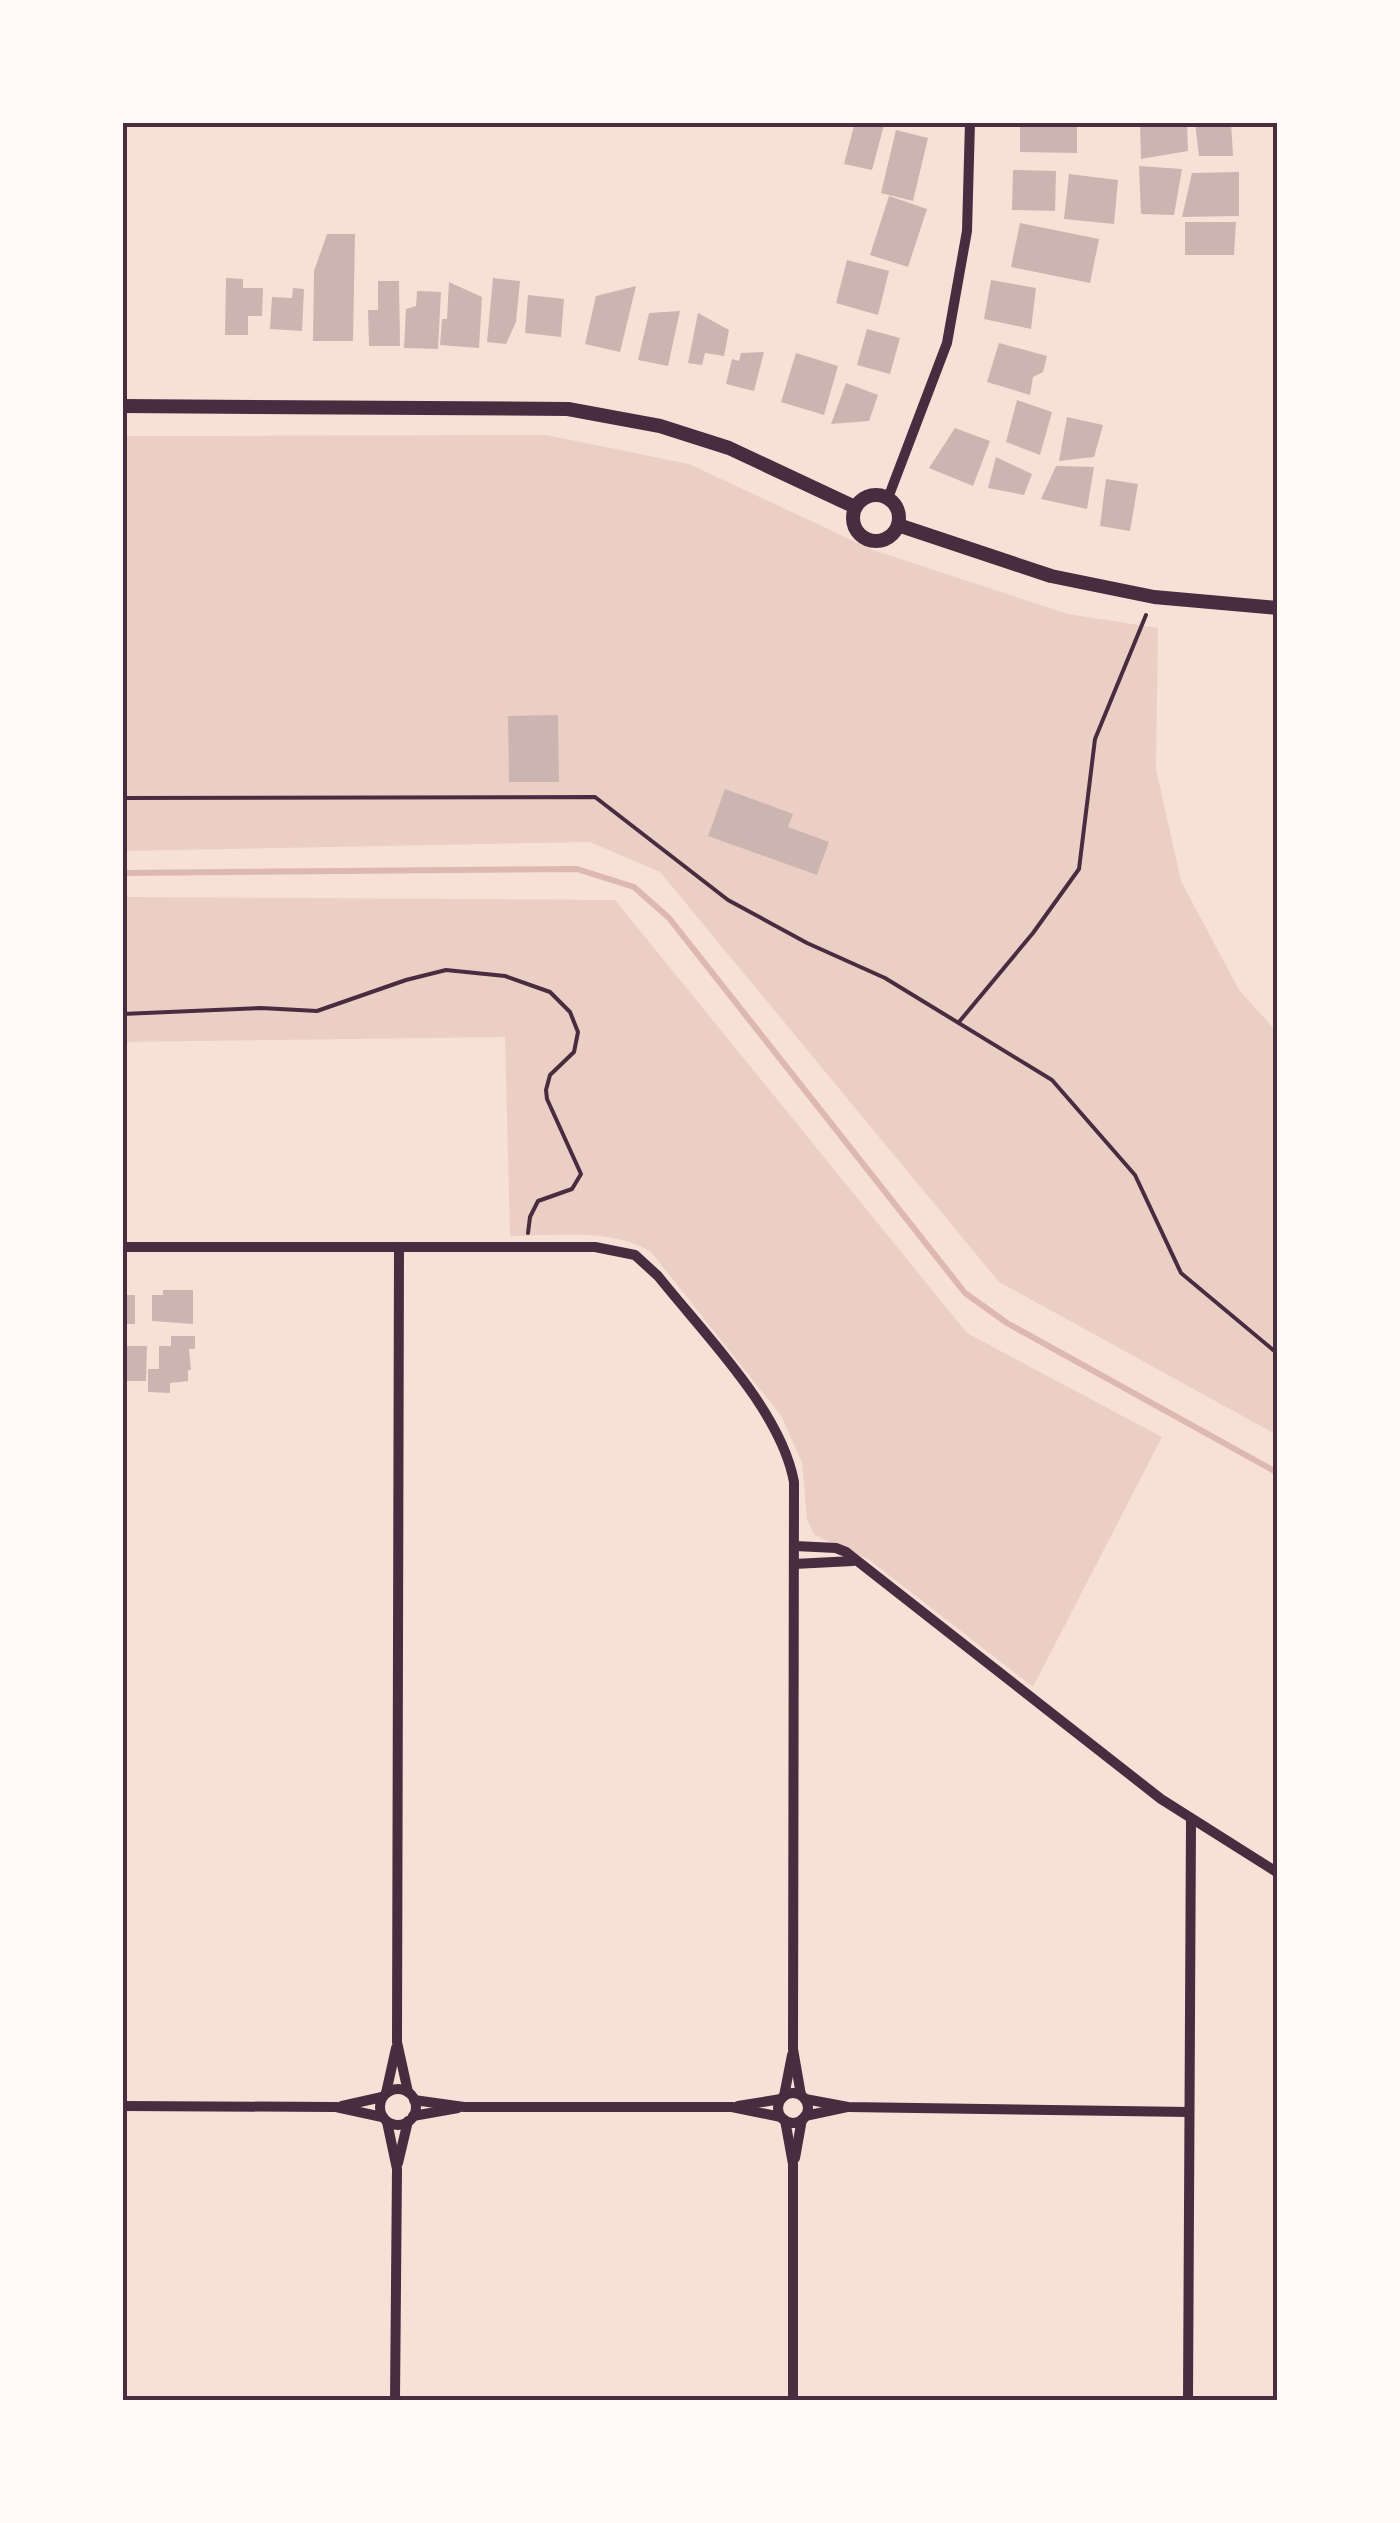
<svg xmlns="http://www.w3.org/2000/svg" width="1400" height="2523" viewBox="0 0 1400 2523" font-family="'Crimson Pro',serif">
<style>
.green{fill:#ebcfc5}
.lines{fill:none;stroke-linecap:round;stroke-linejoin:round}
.stream{stroke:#dcb8b0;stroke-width:6}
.building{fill:#ccb4b1}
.path{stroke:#4a2c40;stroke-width:4}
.minor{stroke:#4a2c40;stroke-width:10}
.tertiary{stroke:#4a2c40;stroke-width:14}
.neatline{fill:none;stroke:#4a2c40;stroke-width:4}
</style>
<rect width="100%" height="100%" fill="#f7e1d7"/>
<g class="green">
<path d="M546,435L689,464L873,550L1068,614L1158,628L1156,769L1181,881L1239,990L1277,1032V1435L999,1282L660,872L590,842L123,851L122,436Z"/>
<path d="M122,897L615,900L967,1333L1162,1437L1033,1687L868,1559L814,1535L807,1519L802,1463L782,1417L651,1252C611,1227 556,1236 510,1236L505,1037L123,1042Z"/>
</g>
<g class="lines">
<path class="stream" d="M122,873L577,869L634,887L669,918L965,1293L1007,1323L1278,1473"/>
</g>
<g class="building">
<path d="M855,122L884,125L872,170L844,164Z"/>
<path d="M1020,122H1077V153L1020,152Z"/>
<path d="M1140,122H1187L1188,151L1141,159Z"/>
<path d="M1195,122H1231L1233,156H1199Z"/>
<path d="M896,130L928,138L913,201L881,193Z"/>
<path d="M1139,166L1182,169L1174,215L1141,214Z"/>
<path d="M1013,170L1056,171L1055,211L1012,210Z"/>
<path d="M1239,172V216L1182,217L1192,173Z"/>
<path d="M1069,174L1118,180L1114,224L1064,219Z"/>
<path d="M889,196L927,209L908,267L870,255Z"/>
<path d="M1185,222H1236L1234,255H1185Z"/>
<path d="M1020,223L1099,239L1090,283L1011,267Z"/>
<path d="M327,234H355L353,341H313L314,271Z"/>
<path d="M847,260L889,271L878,315L836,303Z"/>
<path d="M226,278L243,279V288H263L262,316H248V335H225Z"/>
<path d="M493,278L520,281L516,322L506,344L487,342Z"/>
<path d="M991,280L1036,288L1031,329L984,319Z"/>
<path d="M378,281H399L400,346H369L368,310H378Z"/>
<path d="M449,282L482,297L479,348L440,345L442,319H447Z"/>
<path d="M636,286L620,352L585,344L596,296Z"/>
<path d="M293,288L304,289L302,331L270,329L272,297L292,298Z"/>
<path d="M417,291L441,292L438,349L404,348L406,309L416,306Z"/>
<path d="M528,295L564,299L561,337L525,333Z"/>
<path d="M680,311L668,366L638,360L649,313Z"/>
<path d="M698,313L729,330L724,356L705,353L702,365L688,363Z"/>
<path d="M867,329L900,338L890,374L857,365Z"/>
<path d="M999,343L1047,356L1043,372L1033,377L1030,395L987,382Z"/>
<path d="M764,352L754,391L726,384L732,359L739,361L741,353Z"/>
<path d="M796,353L838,366L824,415L781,402Z"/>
<path d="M846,383L878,395L869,421L831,424Z"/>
<path d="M1017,400L1052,412L1040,455L1006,442Z"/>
<path d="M1067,417L1103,425L1094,457L1059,461Z"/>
<path d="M955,428L990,441L973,486L929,468Z"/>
<path d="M996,457L1032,474L1024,495L988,488Z"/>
<path d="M1056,466L1094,467L1087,509L1041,499Z"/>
<path d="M1106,479L1138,484L1130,531L1100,526Z"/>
<path d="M558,715L559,782H509L508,716Z"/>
<path d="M725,789L793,814L788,827L829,842L817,875L708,836Z"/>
<path d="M163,1290H193V1324L152,1321V1295H163Z"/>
<rect x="122" y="1295" width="13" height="29"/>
<path d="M171,1336H195V1349H189L191,1370H188V1381L170,1383V1393L148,1392V1369H159V1346H171Z"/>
<path d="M122,1346H147L146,1381H122Z"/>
</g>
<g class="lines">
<g class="path">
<path d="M122,798L595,797L728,900L807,943L885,978L1052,1080L1135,1175L1181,1273L1278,1354"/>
<path d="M122,1014L261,1008L317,1011L406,980L446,970L505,976L550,992L570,1012L578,1032L574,1052L550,1075L546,1090L547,1099L581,1174L572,1189L538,1201L530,1217L528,1233"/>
<path d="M959,1022L1033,933L1079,869L1095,739L1146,615"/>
</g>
<g class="minor">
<path d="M888,498L947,343L967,231L970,122"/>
<path d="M122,1247H595L635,1255L658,1276C704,1334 781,1410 794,1482L793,2049L801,2095"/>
<path d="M399,1248L397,2042L408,2092"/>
<path d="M795,1546L836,1548L846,1552L1161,1799L1278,1873"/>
<path d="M794,1564L853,1561"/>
<circle cx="398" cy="2107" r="18"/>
<path d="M386,2093L396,2048"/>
<circle cx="793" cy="2108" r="15"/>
<path d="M784,2096L792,2055"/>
<path d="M805,2099L848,2107L1189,2112"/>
<path d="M414,2100L464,2107H732L781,2117"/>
<path d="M122,2106L336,2107L382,2117"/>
<path d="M342,2106L382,2097"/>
<path d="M738,2106L781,2099"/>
<path d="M413,2116L458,2108"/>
<path d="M805,2116L847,2107"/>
<path d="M785,2120L793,2164V2400"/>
<path d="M387,2122L397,2169L395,2400"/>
<path d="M795,2158L802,2119"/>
<path d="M398,2163L408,2121"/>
<path d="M1188,2400L1191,1821"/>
</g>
<g class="tertiary">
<path d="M122,406L568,409L660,426L729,448L855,507"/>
<circle cx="876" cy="518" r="23"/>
<path d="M898,525L1051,576L1154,597L1278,608"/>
</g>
</g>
<rect width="1400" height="2523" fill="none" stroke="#fffaf5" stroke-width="250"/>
<rect x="125" y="125" width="1150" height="2273" class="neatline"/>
</svg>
